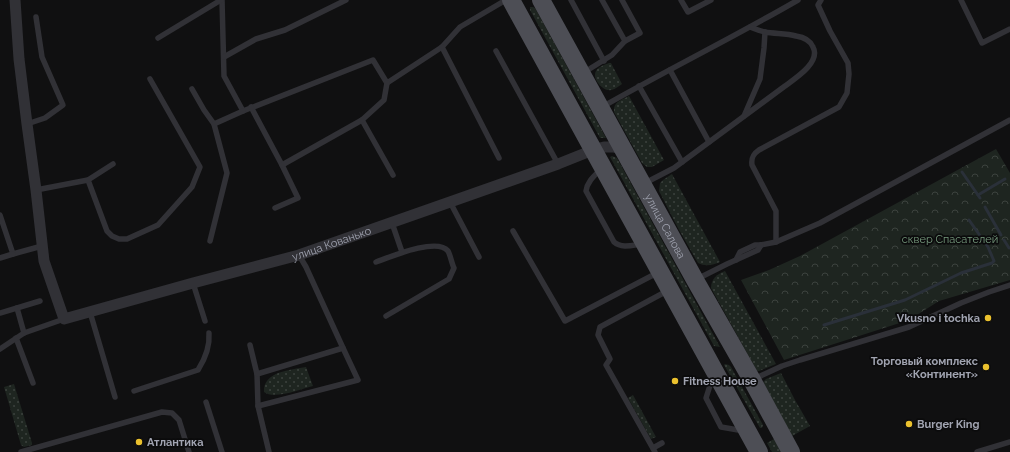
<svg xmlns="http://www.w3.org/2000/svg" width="1010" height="452" viewBox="0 0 1010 452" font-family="Raleway,sans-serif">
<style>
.grass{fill:url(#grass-dots)}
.park{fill:url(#park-crowns)}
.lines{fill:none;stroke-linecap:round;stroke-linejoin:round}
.stream{stroke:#2a3039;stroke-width:3}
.lane{stroke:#313136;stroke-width:5.5}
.street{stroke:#313136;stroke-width:11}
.primary{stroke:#4d4e55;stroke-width:18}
.poi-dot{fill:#ebc12e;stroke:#0b0b0c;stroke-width:1.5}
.labels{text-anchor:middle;stroke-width:3.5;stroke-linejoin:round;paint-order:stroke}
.street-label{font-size:11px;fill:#a1a4b1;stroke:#0b0b0c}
.park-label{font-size:11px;fill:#789c7f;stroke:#0b0b0c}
.poi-label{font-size:11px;font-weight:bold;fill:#a1a4b1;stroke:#0b0b0c;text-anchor:start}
</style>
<defs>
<pattern id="grass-dots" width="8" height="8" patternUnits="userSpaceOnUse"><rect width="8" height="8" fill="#1e2520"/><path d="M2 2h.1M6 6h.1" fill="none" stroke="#3c423e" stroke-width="1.8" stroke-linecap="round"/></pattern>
<pattern id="park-crowns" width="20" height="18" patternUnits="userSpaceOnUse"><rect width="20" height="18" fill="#1e2520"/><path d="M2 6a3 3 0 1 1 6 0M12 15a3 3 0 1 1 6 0" fill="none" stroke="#3c423e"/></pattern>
</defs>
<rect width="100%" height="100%" fill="#101011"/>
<g class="grass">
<path d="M530,7H533L535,8L606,138H600L530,10Z"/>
<path d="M609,63H611L622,84C618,87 613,91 608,90C601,89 592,78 596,71C598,67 604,65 609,63Z"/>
<path d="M629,96L664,160L652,167H647L642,163L614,112C613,102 621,100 629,96Z"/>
<path d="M612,156L617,158L720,347L714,346L610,157Z"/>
<path d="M672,174L720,262C713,265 706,267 698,263L678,228L659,191L660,183L663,180Z"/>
<path d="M725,271L776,364L759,371H757L711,288C711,279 717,274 725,271Z"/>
<path d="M725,364L729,365L731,367L763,425L762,428H760L724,365Z"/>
<path d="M306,367L313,386C301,389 274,400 264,392C263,371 291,370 306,367Z"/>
<path d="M781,373L795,400L810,426L792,436L763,382L766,379Z"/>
<path d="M14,384L32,443V445L24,447L21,445L4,387Z"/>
<path d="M633,395L656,437L651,439L628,398Z"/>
<path d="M774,439L781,452H772L767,443Z"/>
</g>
<path class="park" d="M996,149L1010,173V280L939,301L909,320L784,360L741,280L769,270L800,256Z"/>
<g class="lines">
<g class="stream">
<path d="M962,172L980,198"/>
<path d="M978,195L1005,179"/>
<path d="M985,207L1001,235"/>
<path d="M1004,240L1009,248"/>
<path d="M824,325L905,300L961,273L992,263L994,261L988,247L969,220"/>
</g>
<g class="lane">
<path d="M222,0L224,76L243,111L373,60L387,83L442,47L460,27L506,0"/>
<path d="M571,0L604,61"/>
<path d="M622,0L640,33L625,41"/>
<path d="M681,0L688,12L711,0"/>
<path d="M961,0L982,43L1010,29"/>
<path d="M158,38L221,0"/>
<path d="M442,47L499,158"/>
<path d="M496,51L558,164"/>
<path d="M224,57L256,39L285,30L346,0"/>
<path d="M670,70L709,142"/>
<path d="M583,73L612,55L625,41L602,0"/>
<path d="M639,86L682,162"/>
<path d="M192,89L204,110L214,124"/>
<path d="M251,107L282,165L298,198L275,208"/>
<path d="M602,107C667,70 734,37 798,0"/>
<path d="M744,116L760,79L764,48L765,32"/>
<path d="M362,120L393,175"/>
<path d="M27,124L45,118L63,105L42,57L36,17"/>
<path d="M282,165L362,120L384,100L387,83"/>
<path d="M601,169C594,176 587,182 586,191L614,242C622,249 633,245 642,244"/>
<path d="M88,180L107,231L112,236L119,239H127L158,225L192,187L200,167L150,79"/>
<path d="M645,183L674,168L785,86C796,78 821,62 813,47C810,40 803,37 796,36C786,33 775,34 765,32C760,31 755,29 750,27"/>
<path d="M36,190L88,180L113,164"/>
<path d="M450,202L479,257"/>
<path d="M0,215L13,254L42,246"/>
<path d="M392,223L402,252"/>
<path d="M513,231L565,321L657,273"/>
<path d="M210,241L227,173L214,124L243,111"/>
<path d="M776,242V211L752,165C751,158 753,154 759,150L839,107L847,93L849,74L848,63L830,31L818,5L821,0"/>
<path d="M299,255L306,267L343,348"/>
<path d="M0,258L13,254"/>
<path d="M736,260L740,252L755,245H761L776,242L820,223L1010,120"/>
<path d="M376,262C390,257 437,237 448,251C450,254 452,264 454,268L449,279L386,316"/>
<path d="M697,279L727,264L758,250L761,245"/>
<path d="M193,283L205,321"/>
<path d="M17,308L24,333"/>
<path d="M90,312L115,397"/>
<path d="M0,313L40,301"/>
<path d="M16,338L33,383"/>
<path d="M250,345L257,374L258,406L269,452"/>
<path d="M0,349L24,333L64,319"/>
<path d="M257,374L343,348L358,380L258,406"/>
<path d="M713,376L706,398L721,427L744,431"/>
<path d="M754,379L782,366L800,360L909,327L961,303L989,292L1010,285"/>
<path d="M134,391L198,370C205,359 210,346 209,333"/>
<path d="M206,402L222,452"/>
<path d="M653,448L662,443"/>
<path d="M21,452L162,412L172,413L179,420L189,452"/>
<path d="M655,452L606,365L610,359L598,335L600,327L667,291"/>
<path d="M977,452L1010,442"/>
</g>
<path class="street" id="s1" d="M15,0L19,59L27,124L36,190L44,261L64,319L193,283L299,255L450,202L558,164L593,150L604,147H614L624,150"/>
<g class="primary">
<path d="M511,0L759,452"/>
<path id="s2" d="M541,0L695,280L752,380L791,452"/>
</g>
</g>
<g class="poi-dot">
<circle cx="988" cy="318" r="4"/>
<circle cx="986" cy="367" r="4"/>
<circle cx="675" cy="381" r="4"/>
<circle cx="909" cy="424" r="4"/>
<circle cx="139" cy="442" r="4"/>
</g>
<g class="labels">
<g class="street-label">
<text dy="4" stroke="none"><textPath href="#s2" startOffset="258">улица Салова</textPath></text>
<text dy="4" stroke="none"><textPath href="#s1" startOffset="602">улица Кованько</textPath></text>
</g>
<g class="park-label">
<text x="950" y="243">cквер Спасателей</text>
</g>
<g class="poi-label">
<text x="980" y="322" text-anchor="end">Vkusno i tochka</text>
<text x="978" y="365" text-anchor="end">Торговый комплекс<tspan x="978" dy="13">«Континент»</tspan></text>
<text x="683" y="385">Fitness House</text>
<text x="917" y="428">Burger King</text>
<text x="147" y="446">Атлантика</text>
</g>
</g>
</svg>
